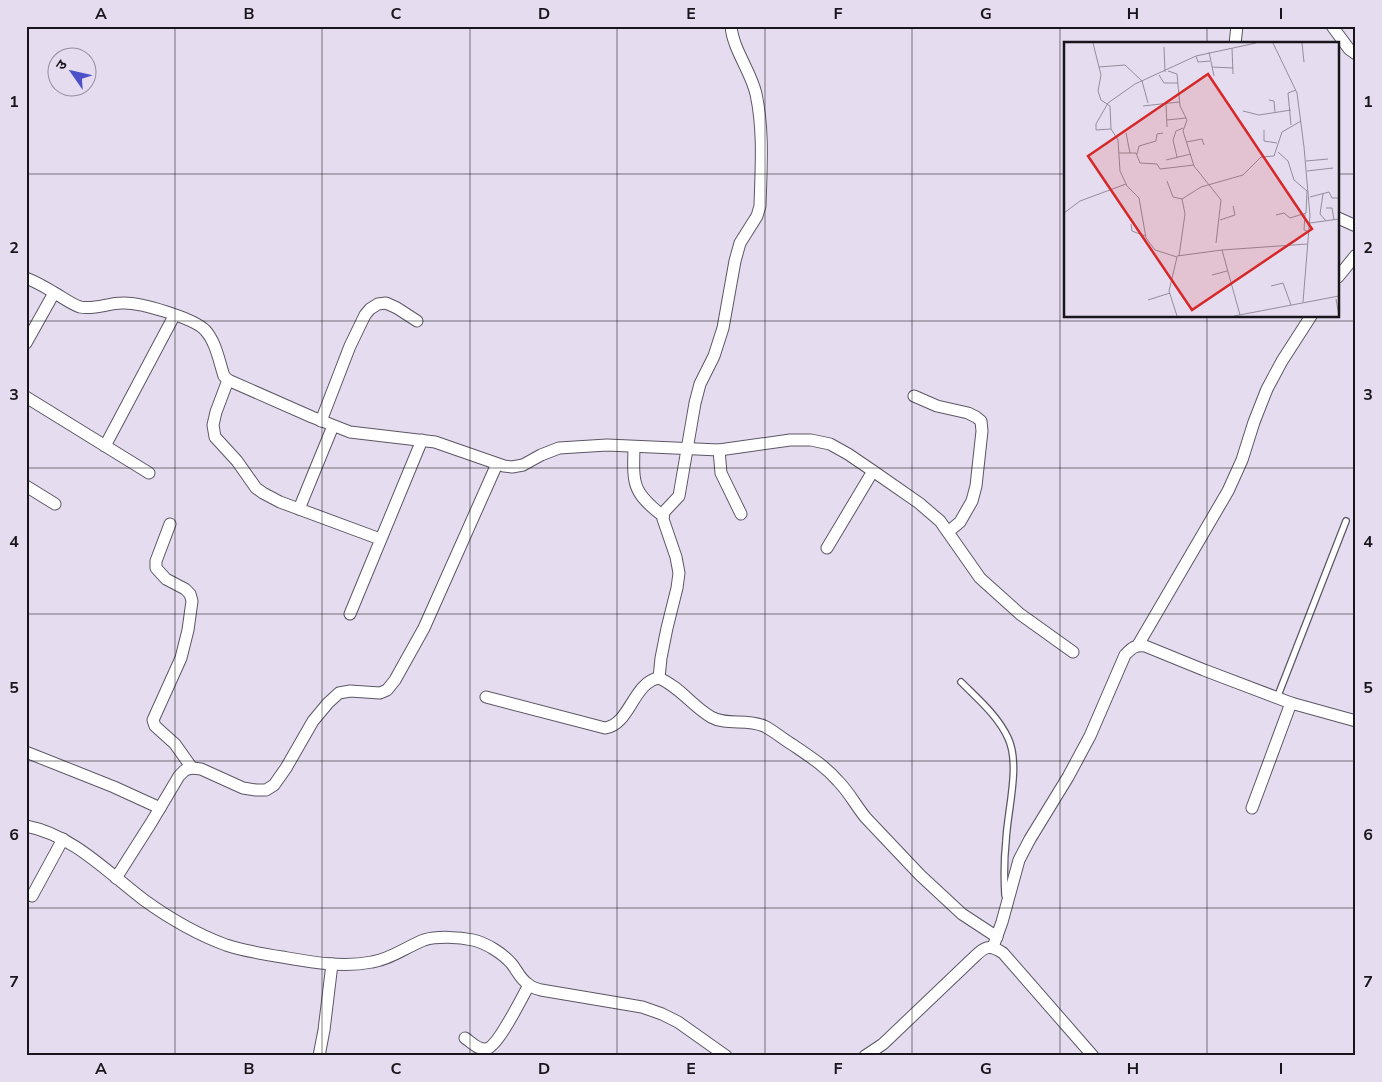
<svg xmlns="http://www.w3.org/2000/svg" width="1382" height="1082" viewBox="0 0 1382 1082" font-family="'Nunito Sans','Noto Sans Devanagari',sans-serif">
<style>
.lines{fill:none;stroke-linecap:round;stroke-linejoin:round}
.service-casing{stroke:#5c5665;stroke-width:8}
.minor-casing{stroke:#5c5665;stroke-width:13}
.service{stroke:#fff;stroke-width:5.5}
.minor{stroke:#fff;stroke-width:11}
.grid{fill:none;stroke:#18161c;stroke-width:1;stroke-opacity:0.55}
.inset-road{fill:none;stroke:#938d9b;stroke-width:1}
.view{fill:#d62828;fill-opacity:0.15;stroke:#d62828;stroke-width:2.5}
.inset-edge{fill:none;stroke:#18161c;stroke-width:2.5}
.neatline{fill:none;stroke:#18161c;stroke-width:2}
.grid-label{font-size:16px;text-anchor:middle;font-weight:bold;fill:#18161c}
</style>
<rect width="100%" height="100%" fill="#e5ddef"/>
<g class="lines">
<g class="service-casing">
<g id="service">
<path d="M961,682C978,699 998,716 1008,738C1021,765 1007,812 1006,841C1004,859 1004,877 1005,895"/>
<path d="M1277,698L1346,521"/>
</g>
</g>
<g class="minor-casing">
<g id="minor">
<path d="M1332,26L1349,49L1356,54"/>
<path d="M1235,44L1237,26"/>
<path d="M1338,218L1356,226"/>
<path d="M1338,277L1356,255"/>
<path d="M26,278C36,282 45,287 53,292C62,297 71,304 80,307C95,310 108,303 122,303C140,302 193,318 205,330C216,342 219,361 224,376L228,380L312,417L350,432L435,442L504,466L512,467L523,465L541,455L559,448L607,445L719,450L790,440H811L830,444L848,454L873,471L919,503L940,521L980,578L1020,614L1073,652"/>
<path d="M26,343L54,293"/>
<path d="M228,380L216,412L213,425L215,437L237,461L256,488L263,493L280,502L380,539"/>
<path d="M914,396L937,406L968,413L976,417L981,421L982,431L976,486L972,501L960,522L948,532"/>
<path d="M26,397L149,473"/>
<path d="M321,421L350,346L365,315L370,309L378,304L386,303L397,308L417,321"/>
<path d="M105,446L174,316"/>
<path d="M634,447C633,484 632,492 663,516"/>
<path d="M719,450L721,473L741,514"/>
<path d="M26,486L55,504"/>
<path d="M299,509L333,426"/>
<path d="M170,524L156,561V568L166,579L185,589L190,594L192,601L188,630L181,658L153,720L155,726L175,744L192,768"/>
<path d="M827,548L873,471"/>
<path d="M350,614L422,440"/>
<path d="M1138,645L1228,491L1242,460L1254,422L1267,389L1282,361L1311,316"/>
<path d="M659,678L661,658L667,628L677,588L679,573L676,557L663,519L664,512L679,496L695,403L700,384L714,356L723,328L735,261L740,243L757,216L760,206C761,169 764,131 756,94C751,71 733,50 731,26"/>
<path d="M486,697L605,728C630,725 633,682 659,678C680,687 692,706 711,717C727,726 746,718 764,726C774,731 783,739 793,745C809,756 825,766 838,781C849,792 856,806 866,818L920,875L962,914L997,937"/>
<path d="M26,752L114,787L160,808"/>
<path d="M1252,808L1291,703"/>
<path d="M26,826C73,835 107,872 144,900C169,918 196,934 226,945C244,951 263,954 282,957C311,962 342,968 372,962C391,959 406,947 424,940C437,936 459,937 473,940C486,943 502,953 511,963C517,970 520,979 528,984C531,987 537,989 541,990L642,1007L662,1014L678,1022L726,1056"/>
<path d="M116,878L151,823L179,776L185,770L192,768L201,769L243,788L256,790H266L274,785L286,768L313,721L328,703L339,693L350,691L380,693L387,690L395,680L424,628L497,464"/>
<path d="M32,896L63,839"/>
<path d="M993,947L1002,922L1019,860L1030,839L1068,777L1090,736L1125,655C1132,648 1134,645 1145,646L1204,670L1291,703L1356,721"/>
<path d="M465,1038C471,1042 478,1050 486,1049C498,1047 522,997 529,985"/>
<path d="M319,1056L324,1030L332,964"/>
<path d="M865,1056L883,1044L970,961C983,949 986,942 1003,953L1093,1056"/>
</g>
</g>
<use href="#service" class="service"/>
<use href="#minor" class="minor"/>
</g>
<path class="grid" d="M175,26V1056M322,26V1056M470,26V1056M617,26V1056M765,26V1056M912,26V1056M1060,26V1056M1207,26V44M26,174H1066M1338,174H1356M1207,316V1056M26,321H1356M26,468H1356M26,614H1356M26,761H1356M26,908H1356"/>
<g transform="translate(1064 42)">
<rect width="275" height="275" fill="#e5ddef"/>
<path class="inset-road" d="M29,1L37,33L34,49L37,58L46,64L47,87M209,1L233,51L240,105L246,174L239,260M238,1L240,20M100,5L101,30M168,6L169,32M145,10L150,34M132,14L134,20L146,19M35,25L61,23L78,39M148,25L169,26M104,29L113,32L116,64L123,78L119,89L130,124L157,158L152,201M95,33L100,41H114M78,39L84,61M205,58L210,59L211,70M102,62L103,85M79,64L115,60M179,69L195,73L227,68M103,78L122,76M227,83L224,51L232,48M200,88V99L213,101M62,91L66,111M122,100L138,97L140,103M214,110L224,119L230,138L243,149M55,111H72L76,121L93,122L96,127L130,123M73,112L75,104L92,99L93,92L99,91M113,115L109,98L112,89L119,86M102,118L127,112M242,119L264,117M243,129L269,126M103,139L109,155L118,157L121,172L115,214M259,152L256,172L262,179M246,155L265,150L268,156H275M118,157L137,145L179,133L197,115L210,114L218,90L237,79M262,166H268L270,178M0,171L16,159L62,142M241,172L240,188L245,190M212,173L220,171L226,176L242,171L243,149M156,178L171,173L169,164M246,181L275,177M67,182L68,189L81,194M158,208L243,202M113,214L158,208L176,273M148,233L163,229M207,244L219,241L227,263M272,257L275,274M84,258L106,251M113,274L105,249L113,215L91,208L82,196L75,156L63,144L56,129L54,98L47,87L32,88V82L44,61L71,42L132,14L192,1M170,274L275,254"/>
<path class="view" d="M144,32L248,187L128,268L24,114Z"/>
<rect width="275" height="275" class="inset-edge"/>
</g>
<rect width="1382" height="1082" fill="none" stroke="#e5ddef" stroke-width="55"/>
<g transform="translate(72 72) rotate(304)"><circle r="24" fill="#e5ddef" stroke="#938d9b"/>
<path d="M0-4L9 19L0 12L-9 19Z" fill="#4d51c7"/>
<text y="-8" font-size="14" font-weight="bold" text-anchor="middle" fill="#18161c">उ</text>
</g>
<rect x="28" y="28" width="1326" height="1026" class="neatline"/>
<g class="grid-label">
<text x="101" y="19">A</text>
<text x="249" y="19">B</text>
<text x="396" y="19">C</text>
<text x="544" y="19">D</text>
<text x="691" y="19">E</text>
<text x="838" y="19">F</text>
<text x="986" y="19">G</text>
<text x="1133" y="19">H</text>
<text x="1281" y="19">I</text>
<text x="14" y="107">1</text>
<text x="1368" y="107">1</text>
<text x="14" y="253">2</text>
<text x="1368" y="253">2</text>
<text x="14" y="400">3</text>
<text x="1368" y="400">3</text>
<text x="14" y="547">4</text>
<text x="1368" y="547">4</text>
<text x="14" y="693">5</text>
<text x="1368" y="693">5</text>
<text x="14" y="840">6</text>
<text x="1368" y="840">6</text>
<text x="14" y="987">7</text>
<text x="1368" y="987">7</text>
<text x="101" y="1074">A</text>
<text x="249" y="1074">B</text>
<text x="396" y="1074">C</text>
<text x="544" y="1074">D</text>
<text x="691" y="1074">E</text>
<text x="838" y="1074">F</text>
<text x="986" y="1074">G</text>
<text x="1133" y="1074">H</text>
<text x="1281" y="1074">I</text>
</g>
</svg>
